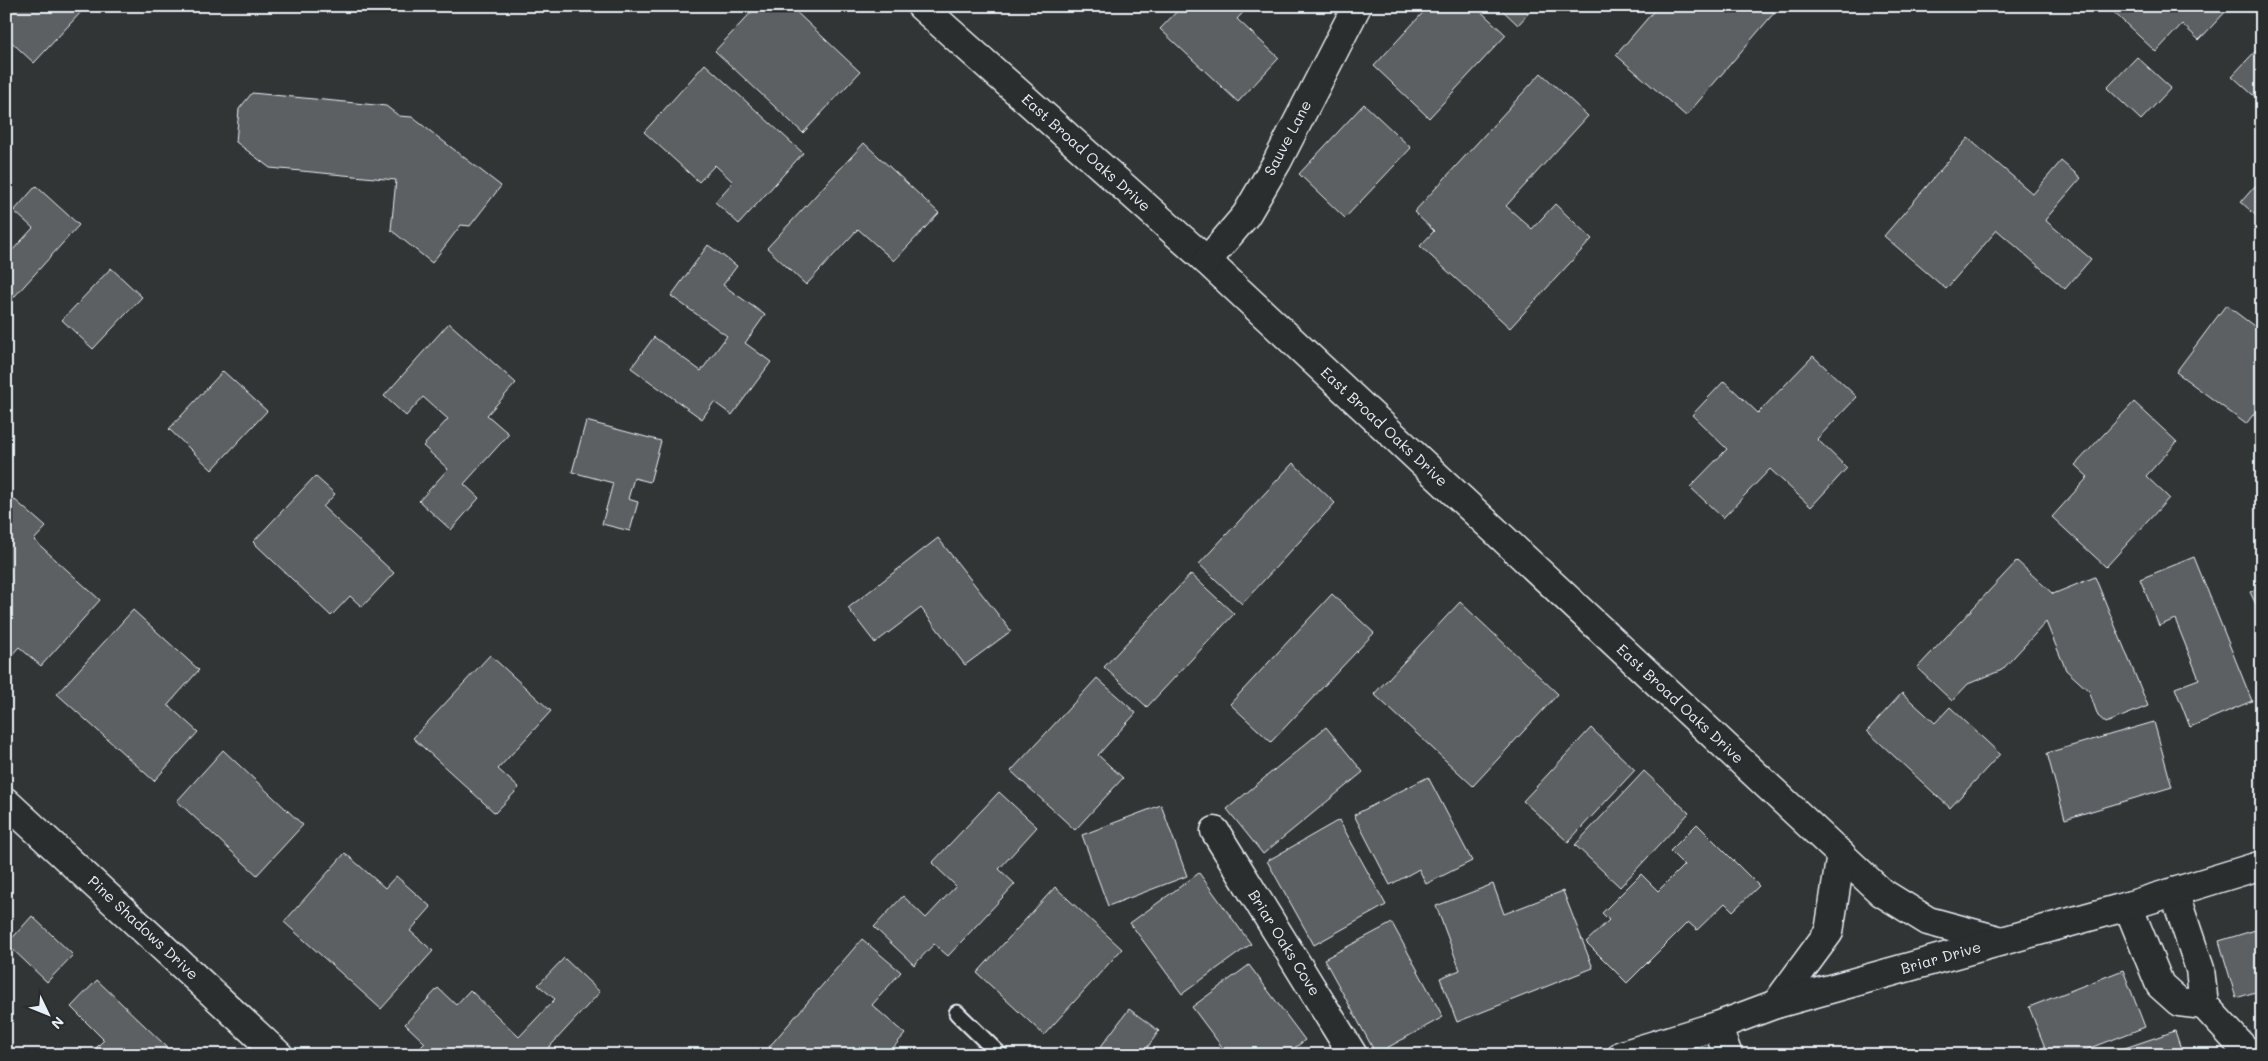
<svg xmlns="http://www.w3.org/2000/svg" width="2268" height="1061" viewBox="0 0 2268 1061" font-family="Mali,sans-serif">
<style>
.building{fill:#5c6063;stroke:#e8f1f8}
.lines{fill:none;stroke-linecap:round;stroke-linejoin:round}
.lane-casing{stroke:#e8f1f8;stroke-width:19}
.street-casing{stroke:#e8f1f8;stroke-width:31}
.secondary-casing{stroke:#e8f1f8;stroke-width:31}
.lane{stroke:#2a2d2e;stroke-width:15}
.street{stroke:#2a2d2e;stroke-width:28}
.secondary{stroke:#2a2d2e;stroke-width:28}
.labels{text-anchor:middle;stroke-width:5;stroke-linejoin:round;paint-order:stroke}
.street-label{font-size:15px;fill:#e8f1f8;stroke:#2a2d2e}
</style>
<rect width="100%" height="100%" fill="#323536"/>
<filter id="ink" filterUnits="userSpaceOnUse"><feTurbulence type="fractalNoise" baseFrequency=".02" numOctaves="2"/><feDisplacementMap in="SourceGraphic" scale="10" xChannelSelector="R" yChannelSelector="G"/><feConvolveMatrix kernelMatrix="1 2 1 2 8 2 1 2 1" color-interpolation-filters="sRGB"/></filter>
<g filter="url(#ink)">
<g class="building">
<path d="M6,6H75L81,12L34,63L6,37Z"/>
<path d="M757,6H790L860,72L803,133L715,51Z"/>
<path d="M1182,6H1249L1237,19L1279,58L1238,102L1160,29Z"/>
<path d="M1429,6H1475L1506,35L1429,118L1374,66Z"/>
<path d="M1498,6H1535L1518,25Z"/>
<path d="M1658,6H1766L1774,13L1686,116L1616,55Z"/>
<path d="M2107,6H2225L2228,9L2199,40L2182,24L2156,52Z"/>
<path d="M2262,44V103L2232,76Z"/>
<path d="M2137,57L2171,88L2141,120L2107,88Z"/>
<path d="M705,64L803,153L739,224L715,202L733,182L715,165L699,182L644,132Z"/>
<path d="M1541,73L1588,116L1506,206L1532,229L1555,204L1592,239L1510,328L1420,246L1434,231L1414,212Z"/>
<path d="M252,93L386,106L399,116L412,117L501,186L470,226L461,225L432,263L391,230L396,180L270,168L236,142L239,109Z"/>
<path d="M1364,104L1411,148L1345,218L1299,174Z"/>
<path d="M1968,138L2033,194L2061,161L2081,178L2045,220L2091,259L2065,289L1997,230L1946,289L1884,236Z"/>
<path d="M864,143L939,213L894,261L858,229L806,285L767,248Z"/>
<path d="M2262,178V221L2241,202Z"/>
<path d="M36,186L79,225L6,306V250L10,253L33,228L14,211Z"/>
<path d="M708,245L737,266L723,285L765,315L745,343L771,362L732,415L714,402L702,419L631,368L654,337L701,371L727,336L671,296Z"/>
<path d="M111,268L142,297L93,349L62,320Z"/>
<path d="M2226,305L2262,332V403L2246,424L2176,372Z"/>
<path d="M449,323L516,383L487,415L509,434L464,484L479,498L451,530L419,501L448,469L423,446L448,419L423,397L406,416L384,396Z"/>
<path d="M1813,356L1857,397L1817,439L1847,468L1811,507L1770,469L1723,518L1690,487L1727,449L1692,415L1724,381L1758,413Z"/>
<path d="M223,371L267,411L212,470L169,429Z"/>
<path d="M2134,402L2177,442L2146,476L2169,498L2106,567L2052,517L2088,477L2075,465Z"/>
<path d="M586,421L661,441L650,482L634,478L628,499L638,502L630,531L602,524L613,483L572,472Z"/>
<path d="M1293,463L1335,503L1242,604L1199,564Z"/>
<path d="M315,476L335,494L323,507L394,573L362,607L350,596L331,616L253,542Z"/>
<path d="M15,500L46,527L34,540L100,600L41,666L19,647L6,661V509Z"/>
<path d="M938,538L1011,631L965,665L921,608L875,643L848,608Z"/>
<path d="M2194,557L2252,701L2190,727L2175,688L2199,679L2175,619L2159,626L2140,579Z"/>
<path d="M2017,561L2053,594L2095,577L2148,706L2106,723L2098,716L2089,691L2066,670L2046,622L2002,670L1968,684L1952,701L1917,668Z"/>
<path d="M1191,574L1234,614L1147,707L1104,667Z"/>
<path d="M2262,586V617L2250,592Z"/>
<path d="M1332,594L1374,633L1271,742L1230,704Z"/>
<path d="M1460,602L1558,694L1473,786L1374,694Z"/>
<path d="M133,610L199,670L168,705L198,732L154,781L57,694Z"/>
<path d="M490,655L551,711L498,769L519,788L495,813L413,738Z"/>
<path d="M1097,678L1136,713L1098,755L1123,778L1075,830L1011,771Z"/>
<path d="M1902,693L1935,723L1950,707L2000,754L1950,808L1867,731Z"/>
<path d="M2154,722L2172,787L2065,819L2047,753Z"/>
<path d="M1326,727L1363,772L1263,854L1227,809Z"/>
<path d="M1591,728L1635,770L1568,842L1523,801Z"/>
<path d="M223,750L303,825L257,875L177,801Z"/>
<path d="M1644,771L1689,813L1620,887L1575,845Z"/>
<path d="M1428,777L1472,861L1426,884L1419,869L1390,885L1354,815Z"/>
<path d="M999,792L1037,827L999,869L1015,884L948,956L934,944L914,965L874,927L903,896L926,918L956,886L932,863Z"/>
<path d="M1161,805L1187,876L1108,906L1082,835Z"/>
<path d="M1339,820L1386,905L1314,945L1267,861Z"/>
<path d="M1697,824L1759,886L1733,911L1725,903L1697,930L1688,922L1627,983L1586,942L1609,920L1602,913L1641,874L1658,891L1684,865L1670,851Z"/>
<path d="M345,853L385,888L396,876L431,907L410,931L433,951L381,1009L284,922Z"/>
<path d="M1199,873L1251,944L1182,994L1130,923Z"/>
<path d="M1493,884L1504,914L1563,891L1593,968L1457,1022L1440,978L1460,970L1436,906Z"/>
<path d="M1055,887L1122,949L1044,1035L977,973Z"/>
<path d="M32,916L73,955L47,982L7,944Z"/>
<path d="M1392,923L1443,1017L1376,1054L1324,959Z"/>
<path d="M2262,928V990L2236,998L2219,941Z"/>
<path d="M862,939L901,972L872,1005L905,1034L887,1055H777L769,1047Z"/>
<path d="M564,958L600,992L542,1055H424L418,1050L425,1043L405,1024L438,988L456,1005L470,990L519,1037L555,999L538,985Z"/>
<path d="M1249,965L1305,1040L1286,1055H1228L1192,1007Z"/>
<path d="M2123,970L2145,1027L2073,1055H2048L2029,1007Z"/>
<path d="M97,980L167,1047L160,1055H89L104,1040L71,1007Z"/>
<path d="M1129,1009L1159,1031L1142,1055H1099L1096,1053Z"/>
<path d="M2175,1031L2183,1055H2104Z"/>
</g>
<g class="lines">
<g class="lane-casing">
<path id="lane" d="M957,1013L1000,1055"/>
</g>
<g class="street-casing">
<g id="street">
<path d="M921,6L1207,261L1881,892L1928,921L2002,941"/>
<path d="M1207,261L1246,215L1277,162L1357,6"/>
<path d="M6,802L279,1055"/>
<path d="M1215,831L1353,1055"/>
<path d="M2174,892L2200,969L2204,1005L2250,1055"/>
<path d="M2128,906L2160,985L2179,1002L2204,1005"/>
<path d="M1776,1004L1829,932L1841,854"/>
<path d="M1717,1026L1728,1055"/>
</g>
</g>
<g class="secondary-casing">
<path id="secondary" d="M1622,1055L1717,1026L1776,1004L2128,906L2262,865"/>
</g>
<use href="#lane" class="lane"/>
<use href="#street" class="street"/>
<use href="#secondary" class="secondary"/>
</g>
</g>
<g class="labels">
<g class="street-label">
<text transform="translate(1288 138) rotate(-62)" y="5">Sauve Lane</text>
<text transform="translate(1086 153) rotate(42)" y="5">East Broad Oaks Drive</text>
<text transform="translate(1384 427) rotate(43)" y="5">East Broad Oaks Drive</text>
<text transform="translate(1680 704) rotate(43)" y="5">East Broad Oaks Drive</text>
<text transform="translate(143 928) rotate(43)" y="5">Pine Shadows Drive</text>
<text transform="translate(1284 943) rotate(58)" y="5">Briar Oaks Cove</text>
<text transform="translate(1941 958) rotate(-16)" y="5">Briar Drive</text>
</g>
</g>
<rect width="2268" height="1061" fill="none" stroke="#2a2d2e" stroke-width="25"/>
<rect x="12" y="12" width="2243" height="1036" fill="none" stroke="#e8f1f8" stroke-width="2" filter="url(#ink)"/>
<g transform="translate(48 1014) rotate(133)" stroke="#2a2d2e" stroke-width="4" paint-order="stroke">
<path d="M0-4L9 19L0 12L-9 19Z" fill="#e8f1f8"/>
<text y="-8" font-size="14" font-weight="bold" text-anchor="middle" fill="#e8f1f8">N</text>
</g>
</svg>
